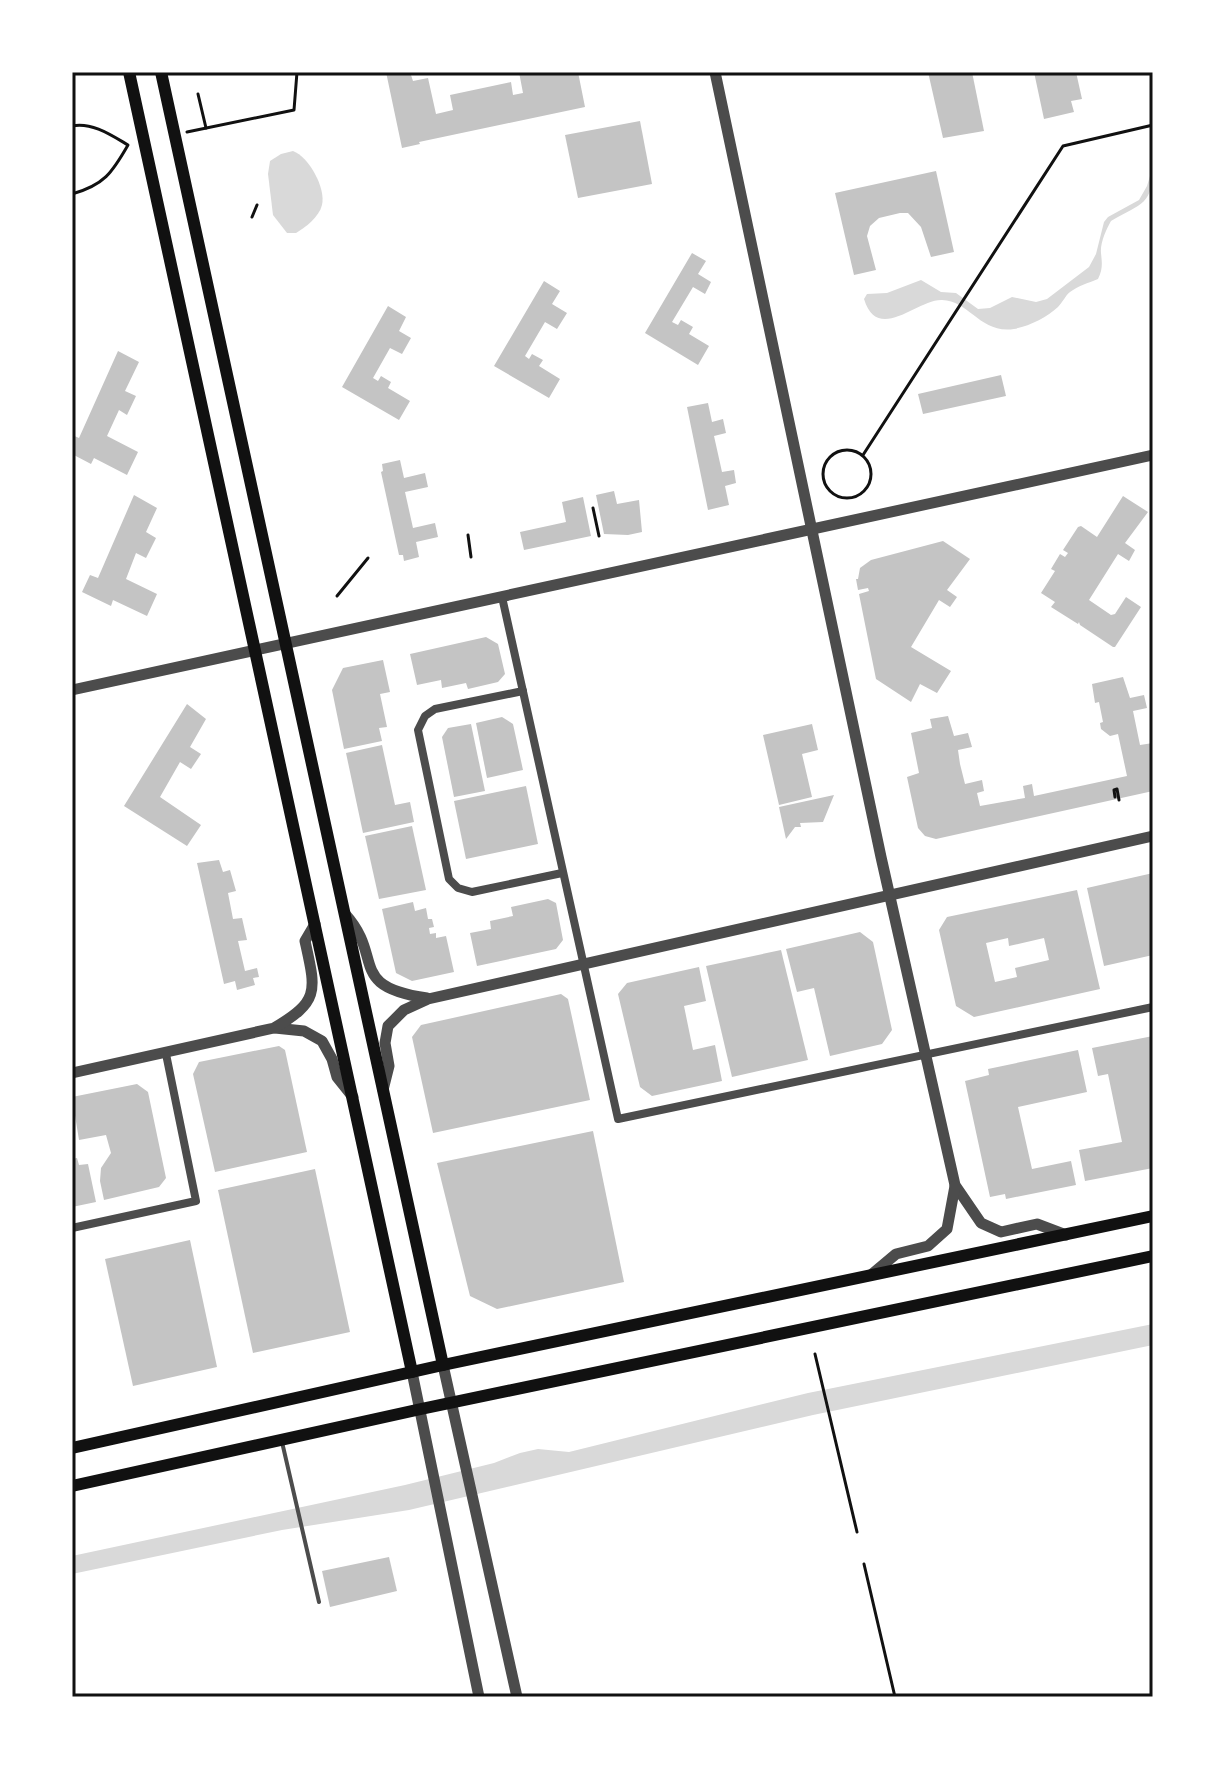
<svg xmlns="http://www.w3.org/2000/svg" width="1225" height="1769" viewBox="0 0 1225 1769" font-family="Raleway,sans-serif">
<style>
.water{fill:#d9d9d9}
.building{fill:#c4c4c4;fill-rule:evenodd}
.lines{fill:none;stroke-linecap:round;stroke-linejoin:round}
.path{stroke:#111;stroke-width:3}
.service{stroke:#4c4c4c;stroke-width:4}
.minor{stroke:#4c4c4c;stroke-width:8}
.tertiary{stroke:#4c4c4c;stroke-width:11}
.secondary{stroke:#111;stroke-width:12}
.neatline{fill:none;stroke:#111;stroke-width:3}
</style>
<rect width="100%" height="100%" fill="#fff"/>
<g class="water">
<path d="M293,151C309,157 326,188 322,205C319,217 306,227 296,233H287L273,215L268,174L270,161L281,154Z"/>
<path d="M1153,166C1153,205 1142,203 1111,221C1106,230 1100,243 1101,253C1102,263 1103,269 1098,279C1088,283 1078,286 1070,292C1065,296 1063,302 1058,307C1047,317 1030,326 1014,329C980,334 970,301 942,300C917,299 878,344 864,299L867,294L887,293L921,280L941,292L956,293L978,309L990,308L1012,297L1036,302L1047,299L1089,267L1096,254L1104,222L1108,217L1139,200L1147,186Z"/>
<path d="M1153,1324V1345L813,1415L409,1510L282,1530L72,1574V1556L405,1485L494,1463L520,1453L538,1449L569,1452L808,1393Z"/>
</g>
<g class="building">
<path d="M386,72H410L413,81L428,78L436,114L453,110L450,95L511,82L513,95L523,93L519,72H578L585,107L419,142L420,144L402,148Z"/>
<path d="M928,72H972L984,131L943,138Z"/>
<path d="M1034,72H1076L1082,99L1071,101L1074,112L1044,119Z"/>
<path d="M640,121L652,184L578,198L565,135Z"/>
<path d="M936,171L954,252L931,257L921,227L908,213H900L879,218L870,226L867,236L876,270L854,275L835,193Z"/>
<path d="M692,253L706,261L698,274L711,282L705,294L693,287L672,322L678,325L681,320L693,327L689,334L709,346L698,365L645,333Z"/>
<path d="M544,281L560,291L552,304L567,313L557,329L545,322L525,356L529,359L532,354L543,360L539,366L560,379L549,398L494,366Z"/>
<path d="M388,306L406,317L399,331L411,338L402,354L390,348L373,378L378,381L381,376L391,382L388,388L410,401L399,420L342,387Z"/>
<path d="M118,351L139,362L125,391L136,396L127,415L119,410L107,436L138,452L127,475L94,458L91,464L72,454V435L79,438Z"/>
<path d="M1001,375L1006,396L923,414L918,394Z"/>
<path d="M708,403L712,422L723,419L726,433L714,436L722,472L734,470L736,483L725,486L729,505L708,510L687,407Z"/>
<path d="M400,460L404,478L425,473L428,487L405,492L413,528L435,523L438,537L416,542L419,557L404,561L403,555H399L381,472L383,471L382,464Z"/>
<path d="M614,491L617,504L639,500L642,532L628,535L604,534L596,495Z"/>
<path d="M134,495L157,508L146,532L156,538L146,558L136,553L126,579L157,594L147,616L113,600L111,606L82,592L90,575L98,578Z"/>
<path d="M1123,496L1148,512L1125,543L1135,550L1129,561L1118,554L1089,600L1111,615L1115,614L1126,597L1141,607L1115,647H1113L1080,625L1079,622L1078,624L1051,607L1055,602L1041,593L1055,571L1051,569L1060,554L1065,557L1068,553L1063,550L1078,527L1081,526L1097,537Z"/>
<path d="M583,497L591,536L524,550L520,532L566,522L562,502Z"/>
<path d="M943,541L970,559L947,590L957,597L950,607L939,600L911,647L951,671L937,693L920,684L911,702L876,679L859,594L869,591L868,588L858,590L856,579H858L860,568L871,560Z"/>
<path d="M486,637L498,644L505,674L498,682L468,689L466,683L442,688L441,680L417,685L410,654Z"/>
<path d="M383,660L390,692L380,694L387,727L379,728L382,741L344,749L332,690L343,668Z"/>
<path d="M1123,677L1130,698L1144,695L1147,708L1133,711L1140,745L1153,743V791L936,839L925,836L918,828L907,777L919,773L911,733L932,728L930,719L948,716L954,736L968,733L972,747L958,750L960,764L965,784L982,780L984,791L977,793L980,806L1025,798L1023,786L1032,784L1034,796L1127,776L1118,734L1110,736L1101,729L1100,723L1103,722L1099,702L1095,703L1092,684Z"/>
<path d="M187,704L206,719L190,747L201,754L191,769L180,762L160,797L201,825L187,846L124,806Z"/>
<path d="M502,717L513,724L523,770L487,778L476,723Z"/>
<path d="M471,724L485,791L454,797L442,737L448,728Z"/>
<path d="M812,724L818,750L802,754L812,797L779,805L763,735Z"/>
<path d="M382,745L395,805L410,802L414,822L363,833L346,753Z"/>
<path d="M526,786L538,844L466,859L454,801Z"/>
<path d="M834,795L823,822L800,823L801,827H795L786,839L779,807Z"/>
<path d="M412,826L426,890L379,899L365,836Z"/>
<path d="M219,860L223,872L230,870L236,891L228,893L233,919L242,918L247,940L238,941L245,971L257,968L259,977L253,978L255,985L237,990L235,981L224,984L197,863Z"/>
<path d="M1153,873V955L1104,966L1087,888Z"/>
<path d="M1077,890L1100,989L974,1017L956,1006L939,930L947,917ZM1008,938L1009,946L1044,938L1049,960L1015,968L1017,977L995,982L986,943Z"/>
<path d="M548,899L556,903L563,940L556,949L477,966L470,933L491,929L490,921L513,916L511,907Z"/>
<path d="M413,902L415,911L426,908L428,919H432L434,927L429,928L430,934L436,933V938L446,936L454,972L412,981L396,973L382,909Z"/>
<path d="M860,932L873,942L892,1030L882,1044L830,1056L814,988L797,992L786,949Z"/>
<path d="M781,950L808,1060L732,1077L706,966Z"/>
<path d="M699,967L706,1001L684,1006L693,1050L715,1045L722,1081L652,1096L640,1087L618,994L627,983Z"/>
<path d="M561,994L568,999L590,1100L433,1133L412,1037L421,1025Z"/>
<path d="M1153,1036V1168L1085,1181L1079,1150L1122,1142L1108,1074L1098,1076L1092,1048Z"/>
<path d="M279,1046L285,1050L307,1152L215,1172L193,1074L199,1062Z"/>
<path d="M1078,1050L1087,1092L1018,1107L1032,1169L1071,1161L1076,1185L1006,1199L1005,1194L990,1197L965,1081L989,1075L988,1069Z"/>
<path d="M137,1084L148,1092L166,1178L159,1187L104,1200L100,1181L101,1168L111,1153L106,1135L79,1140L72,1097Z"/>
<path d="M593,1131L624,1282L497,1309L470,1296L437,1163Z"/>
<path d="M77,1158L79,1165L88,1164L96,1202L72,1207V1159Z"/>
<path d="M315,1169L350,1332L253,1353L218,1190Z"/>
<path d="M190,1240L217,1367L133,1386L105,1259Z"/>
<path d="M389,1557L397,1591L330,1607L322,1571Z"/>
</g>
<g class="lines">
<g class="path">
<path d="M198,94L206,128"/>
<path d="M72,126C92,122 111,135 128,145C112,173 104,185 72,194"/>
<path d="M187,132L294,110L297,72"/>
<path d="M252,217L257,205"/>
<circle cx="847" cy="474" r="24"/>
<path d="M863,455L1063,146L1153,125"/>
<path d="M593,508L599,536"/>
<path d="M468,535L471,557"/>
<path d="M337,596L368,558"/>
<path d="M1115,797L1114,790L1117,789L1119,800"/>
<path d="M815,1354L857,1532"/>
<path d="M864,1564L895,1697"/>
</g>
<path class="service" d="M282,1442L319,1602"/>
<g class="minor">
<path d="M502,597L618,1119L1153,1007"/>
<path d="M523,691L435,709L425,716L418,730L449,879L458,888L472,892L562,873"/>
<path d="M72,1228L196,1201L166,1054"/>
</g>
<g class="tertiary">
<path d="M715,72L881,857L955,1185L981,1223L1001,1232L1037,1224L1066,1235"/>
<path d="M72,690L1153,455"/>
<path d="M345,914C385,958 346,986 427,998"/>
<path d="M275,1028L304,1031L322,1041L332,1059L337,1077L353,1097"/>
<path d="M72,1073L274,1028C320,1001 316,991 305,941L315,924"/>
<path d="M383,1090L389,1066L385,1043L388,1026L404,1010L428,999L1153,836"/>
<path d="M871,1275L896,1254L928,1246L947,1229L955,1186"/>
<path d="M443,1365L517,1697"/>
<path d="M412,1372L479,1697"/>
</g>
<g class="secondary">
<path d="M129,72L412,1372"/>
<path d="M161,72L443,1365"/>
<path d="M72,1448L443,1365L1153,1216"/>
<path d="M72,1486L421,1409L1153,1256"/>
</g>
</g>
<rect width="1225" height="1769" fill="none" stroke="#ffffff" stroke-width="148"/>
<rect x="74" y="74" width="1077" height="1621" class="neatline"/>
</svg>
